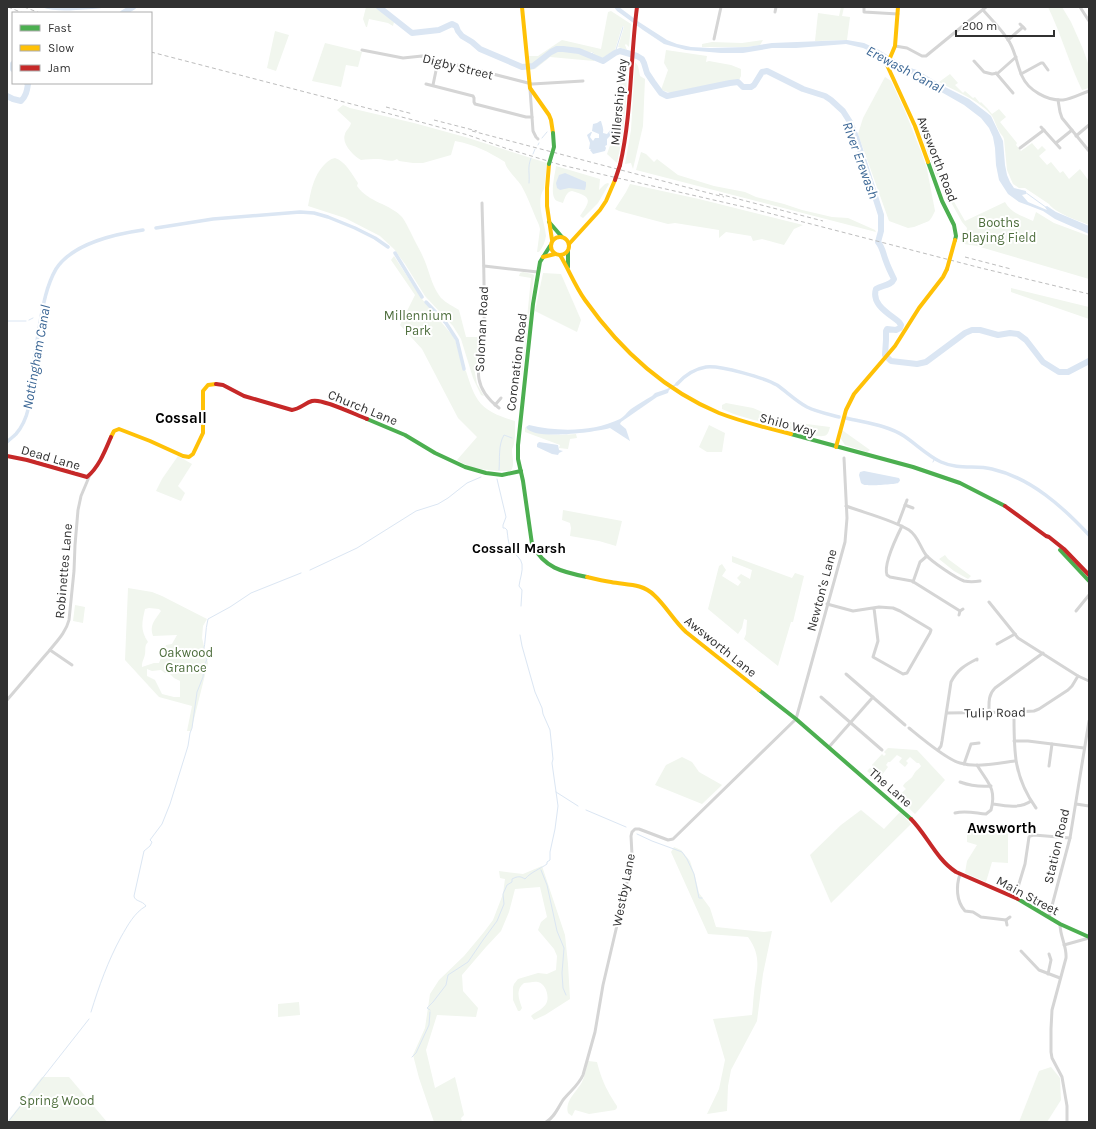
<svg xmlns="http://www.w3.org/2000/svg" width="1096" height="1129" viewBox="0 0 1096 1129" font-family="Karla,sans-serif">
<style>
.green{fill:#f1f6ee;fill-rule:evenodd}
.water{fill:#dbe6f3}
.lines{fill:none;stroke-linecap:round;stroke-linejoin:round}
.stream{stroke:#dbe6f3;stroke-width:1}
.canal{stroke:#dbe6f3;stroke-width:3.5}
.river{stroke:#dbe6f3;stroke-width:6}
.street{stroke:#d5d5d5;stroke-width:3}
.fast{stroke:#4caf50;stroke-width:4}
.slow{stroke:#ffc107;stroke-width:4}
.jam{stroke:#c62828;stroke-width:4}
.rail{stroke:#bdbdbd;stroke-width:1;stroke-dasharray:4 3;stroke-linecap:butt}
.fast-bridge{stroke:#4caf50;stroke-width:4}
.slow-bridge{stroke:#ffc107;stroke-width:4}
.jam-bridge{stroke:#c62828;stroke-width:4}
.labels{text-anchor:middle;stroke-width:4;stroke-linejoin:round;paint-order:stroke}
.street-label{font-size:13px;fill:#313131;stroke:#fff}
.park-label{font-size:13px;fill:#4e6e3d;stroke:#fff}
.water-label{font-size:14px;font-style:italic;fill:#3d6896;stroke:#fff}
.neighbourhood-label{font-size:14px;font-weight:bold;fill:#000;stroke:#fff}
.quarter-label{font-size:15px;font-weight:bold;fill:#000;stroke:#fff}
</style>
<rect width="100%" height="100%" fill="#fff"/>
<g class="green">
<path d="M366,7H376L394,22L393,26L388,23L369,19L367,27H366L363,19Z"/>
<path d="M841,7H844L842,16L850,17L847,40L815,41L818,13L839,16Z"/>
<path d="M1048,7H1062L1071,22L1083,49L1089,66V88L1082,90C1069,63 1061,34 1048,7Z"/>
<path d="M611,11L631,24L629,47L626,44L625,45L627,50L618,47L624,27V26L622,27L615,50L603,59L593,55L594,54L592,52L590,53C577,49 561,44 549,52C543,57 538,63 530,65L529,56H538L562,40L601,49L608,12Z"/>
<path d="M275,31L289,35L276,71L267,68Z"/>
<path d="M763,40L760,45L747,47H702V44L712,42L742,43Z"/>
<path d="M325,43L362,52L358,67L346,65L341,87L312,81Z"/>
<path d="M563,50L579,52L596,59L594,61L550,57L535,69L530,70V68C543,65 547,52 563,50Z"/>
<path d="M666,50L707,56L706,62L709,61L731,65L741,69V76L738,82L671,93L661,90L668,70L664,63Z"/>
<path d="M627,60C627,95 625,129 617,163L607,154L615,131L617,116L619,75L621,61Z"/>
<path d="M635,62L638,66L640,76L645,79L643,126L633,169L631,163L625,164L631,130Z"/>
<path d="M950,74L958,83L955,85L963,93L965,91L973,98L975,97L980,103L981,102L987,108L992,114L999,109L1006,117L1000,122L1017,143L1016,145L1021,151L1032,143L1038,150L1042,146L1046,150L1039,156L1047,165L1051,162L1060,173L1063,171L1069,179L1080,169L1089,181V225C1079,221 1055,213 1049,204L1025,188H1019L1013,184L1007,170L1004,139C1003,135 1000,134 999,131C996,126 995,121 992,116C981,101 955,91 939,82Z"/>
<path d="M885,77L891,81L905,111L922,154L927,169L935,211L932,217L929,221L914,227L908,228L889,221L858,134L863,118Z"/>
<path d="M343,105L350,108L414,123L465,137L547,163L544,189C535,201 545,223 546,236C545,242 543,247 539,252H537L540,229L539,225C533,212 528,197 521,185C517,179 505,168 505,162C487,151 476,145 455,141L451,155L423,163H413L399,161L397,159C391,163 385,159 378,159C372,159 367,159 361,160C354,156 341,144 345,134C346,130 350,128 351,123L337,110Z"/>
<path d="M926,129L928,130L932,148L941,179L965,221L1005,202C1011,213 1022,216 1033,221L1036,212L1054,223L1089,236V279L977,246L964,244L967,228L962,222L936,175L920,131L921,130Z"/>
<path d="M641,152L646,154L654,162L657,159L678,175L714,186L745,192L756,197L784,204L802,210L832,217L848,218L875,230L876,232L636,170Z"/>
<path d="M335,158C345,161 352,174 358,183L357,186C369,203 389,203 402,217C406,222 408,228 411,233C416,244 422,253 426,264C430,275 433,288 441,298C446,303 453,306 459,310L466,337H482L475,373L477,384L484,396L481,395L473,378L461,339L453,326L425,296L405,264L394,249L380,236L345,218L308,206C311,191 313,177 324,165C327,162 330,159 335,158Z"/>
<path d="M556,166L600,179L599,190L605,184L608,183L609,184L598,203L583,218L580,216C592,199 591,197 572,191C566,192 565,198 563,203C561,202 559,202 557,201C549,196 555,175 556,166Z"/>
<path d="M630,184L699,199L803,225L794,229L784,245L762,239L753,241L751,236L726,232L719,238V230L675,223L668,224L619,211L615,209L626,192Z"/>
<path d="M394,256L422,299L452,335L456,342L463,368L466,371C469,380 472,391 478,400C486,412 502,417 515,421C515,430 516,442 512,449C512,457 515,464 511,471H497L472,468L466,465L457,460L477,437L458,418L422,349L400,325L415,295L391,260Z"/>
<path d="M523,272L532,274L534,275L522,375H521L528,319L527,318L531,278L519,276L520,273Z"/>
<path d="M543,273L561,274L581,320L577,332L535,311Z"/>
<path d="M1011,288L1089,307V319L1011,292Z"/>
<path d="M726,403L753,408L783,421L830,427C829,431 828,436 823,436C817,437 810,434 805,433C791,431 779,426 766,423C750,419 737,416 722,409V405Z"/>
<path d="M709,425L725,433L722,452H707L699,447Z"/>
<path d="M525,427C534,436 564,435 576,434L577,438L570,439L568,449L559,448L560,445L525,432Z"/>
<path d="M842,430L870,450L867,452L845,445L841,439Z"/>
<path d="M178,456L192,464L178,486L185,493L181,501L156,491L162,479Z"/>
<path d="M563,510L622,521L616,546L599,541L570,536L571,528L570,523L562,520Z"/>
<path d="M945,555L948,559L971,576L968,579L954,571L939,559Z"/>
<path d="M732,556L792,578L795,573L804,576L793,622H791L778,666L744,639L746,634L747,620L744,619L742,628L738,634L708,609L719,566L722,564L726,570L722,576L738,586L741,582L737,578L741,574L750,579L752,570L732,562Z"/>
<path d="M128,588L152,592L162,596L207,619L203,626L202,638L208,663L191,731H187L192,706L159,697L125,660ZM149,608L159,609L161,611C155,620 149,625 153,636L177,635L172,644L166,645L159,663H154L142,667C142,660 144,660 145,654C146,649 144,646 148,642C140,630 142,622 145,609ZM147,669L152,671L161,670L165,673H169L174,678L180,681V697H174L162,694L155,680L147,676Z"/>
<path d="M75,605L85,607L83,623L73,621Z"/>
<path d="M888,748L917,750L945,780L915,814L897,797L906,789L903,786C905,782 907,782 910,779C913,777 914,773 916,771C918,769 920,768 921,766L919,763H917L910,757L906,761L908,763L905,767L899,762L902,758L897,755L890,762H888L886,765L888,767L878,780L867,771L870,768L875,771L876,769L872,765L882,754L884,756L886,754L884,752Z"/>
<path d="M682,757L692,762L699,772L722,785L702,804L655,785L666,765Z"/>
<path d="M861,810L884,829L900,812L911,824L831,903L810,855L841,825Z"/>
<path d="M967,827L1008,833V863L992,862L986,882L965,873L967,861L977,845L967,842Z"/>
<path d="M674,847L681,850L690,861L695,876L699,893L710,908L716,927L764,932L772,931L763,974L757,1021L731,1070L728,1086L727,1111L707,1114L719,1089L725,1060L713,1019L752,1015C753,1008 753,1000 754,993C756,971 763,958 748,937L708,934L671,852Z"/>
<path d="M542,866L565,935L568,964L570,999L545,1015L534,1020L531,1016C535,1012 542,1010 546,1004C550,997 546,984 538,982C534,981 528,983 524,983C515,990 519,999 522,1008L520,1011H518L513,1000V987L514,984L518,979L538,973L547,974L556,970L557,956L554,949L538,930L541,922L547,917L540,887L515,889L509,912L501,931L486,947L462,975L463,991L478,1008L476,1017L437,1015L426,1050L435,1088L455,1077L464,1115L461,1118L462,1122H434L419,1078L413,1055L425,1028L430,994L439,980L464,956L484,932L493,920L503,894L505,879L500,878L499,871L523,874Z"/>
<path d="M299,1002L300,1015L278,1017V1004Z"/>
<path d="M588,1061L597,1062C602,1081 606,1089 617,1106V1108L615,1110L589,1114L575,1110L572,1116L568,1113C565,1100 576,1093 582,1082C585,1076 586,1068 588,1061Z"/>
<path d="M1051,1067L1060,1078L1061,1100L1047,1122H1019L1039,1071Z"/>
<path d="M42,1077H69L107,1122H7Z"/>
</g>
<g class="water">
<path d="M41,7H108C97,9 87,9 76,10C64,11 53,11 41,7Z"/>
<path d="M614,7H619L639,22L667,40L677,44L691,47L710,48L747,47L772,43L847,40L864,43L879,50L907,67L917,70L945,87L969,99L986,112L991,116L1003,141L1005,165L1007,175L1010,182L1014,188L1026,191V194L1022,195L1028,202L1047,210L1045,207L1047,206L1056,212L1089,226V234L1055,219L1043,211L1030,206L1019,202L1008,194L999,180L996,165L995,148L993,137L989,128L981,118L964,105L915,77L906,69L894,62L863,48L846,44L796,48H772L743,53H721L686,50L664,44L643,30L617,11Z"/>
<path d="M600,121H601C602,125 604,129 603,133L607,134L612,128L614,132L607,139V145L605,146L606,148L605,151L593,154L590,150L591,149H589L590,143L587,135L591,132H592L590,137L593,141L595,138H599V134L592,131L593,124L597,123Z"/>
<path d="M565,173L586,182V186L585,190L569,188L560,190L557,188L556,183L559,175Z"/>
<path d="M677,383L678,384L669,390L668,393L657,397L621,422L620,424L626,429L630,441L610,428C597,432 531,441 526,427L529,425C558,432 593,432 620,419C624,417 627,412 631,409C638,404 645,400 652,396L655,393L667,389Z"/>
<path d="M539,442L558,445L559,450L563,451L559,453L558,455L552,454L537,447V444Z"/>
<path d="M864,471L899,478L900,480C900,481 899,482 898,483C897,484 870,486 867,485C864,485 864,485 861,483L859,475L860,472Z"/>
</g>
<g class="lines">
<g class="stream">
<path d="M615,53L623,27"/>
<path d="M590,55L593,53"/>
<path d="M542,138L547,132"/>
<path d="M538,145L539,143"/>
<path d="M533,154L535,149"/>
<path d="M529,183C530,172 527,169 531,158"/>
<path d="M1025,192L1047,208"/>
<path d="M29,320L33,318"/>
<path d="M7,321H26"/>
<path d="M933,462L935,458"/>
<path d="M499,470C500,459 498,445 504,435L512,438"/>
<path d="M497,479L506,517L503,525V528H505L507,530C508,538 508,545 513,551C516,556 521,558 522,564C523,572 520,578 519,586L522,590L521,606"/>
<path d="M310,570L357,548L416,511L438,504L448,498L467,483L481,477"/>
<path d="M556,792L578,806"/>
<path d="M586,810L626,827"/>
<path d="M637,834L652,841L682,852L687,859L694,874L699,898H702"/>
<path d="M541,870L547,885L557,931L564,948L562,973L563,988L566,995"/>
<path d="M430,1010L427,1008L433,1002L446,985L448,975L468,962L483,940L497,921L504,904L503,894L507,885L512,882V879C518,876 520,876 525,879C531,872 540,869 547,864V862L550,860V852L555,829L558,806L552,763L553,759L550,730L543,714L542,708L535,692L522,646L520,635"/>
<path d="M91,1012C99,986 108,961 121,937C128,925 134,913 146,906C142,900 135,902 134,896L144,851L150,846L152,842L150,840L162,824L170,804L188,746L190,733L192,728L197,692L203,677L204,667L207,659L203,653C206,642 205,630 208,619L230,607L251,593L301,573"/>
<path d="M412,1057L416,1053L429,1025L430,1012"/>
<path d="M8,1122L89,1019"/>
</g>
<g class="canal">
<path d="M156,228L213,219L300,212L314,213L328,217L355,228L375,238L388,247"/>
<path d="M395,253L422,297"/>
<path d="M426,302L446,323L457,340L464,369"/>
<path d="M677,384C685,375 694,369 706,367C720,365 765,378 777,385C787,392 796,401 807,407C817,412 828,414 839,417"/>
<path d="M846,418C866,423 887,425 904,436C916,444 928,456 941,462C959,470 975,465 992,469C1031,478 1063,507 1089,535"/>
<path d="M7,442C10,439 13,437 16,434C33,415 31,384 34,361C35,352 37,343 38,334C42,312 45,288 56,269C72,244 115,234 143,230"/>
</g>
<g class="river">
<path d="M379,7L412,33L439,30L452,24L456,26L458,31L462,36L472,42L480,49L522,67L533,66L551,52L557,49H563L579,51L603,61L615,53L620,51L637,56L642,59L644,63L647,73L653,82L661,93L667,96L730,83L738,82L743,87H751L754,85L762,72L767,71L803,89L825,96L831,100L843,111L850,122L856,137L881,215V231L878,242C883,248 883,254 886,261C888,267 891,273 894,279C891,286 882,285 876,289C871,304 888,313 899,322L901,325L900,328L896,330L887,329L886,331V340L885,355L891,361L917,364L926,362L965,333L972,330H980L998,335L1010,333L1018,334L1026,340L1043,362L1059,372H1068L1089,361"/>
<path d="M123,13L133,7"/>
<path d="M13,64V69"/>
<path d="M7,96L13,99L21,101C26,96 27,91 28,84L27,83"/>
</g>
<g class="street">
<path d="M864,7V12L898,14"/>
<path d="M1080,7L1089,21"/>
<path d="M983,10C991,19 1005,33 1010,43C1016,54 1017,65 1022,76C1028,90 1047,101 1063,100C1072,99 1080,94 1089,91"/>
<path d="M775,12L776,7"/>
<path d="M1020,24L1025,29"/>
<path d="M714,39L721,7"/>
<path d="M1008,40L1023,27"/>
<path d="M895,46L907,48L922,56H926L986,7"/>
<path d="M362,50L403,58L422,56L532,84L583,81"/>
<path d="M974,61L984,72L992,74L998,73L1016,57"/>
<path d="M996,73L1013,93"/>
<path d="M1021,74L1041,63H1043L1048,70"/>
<path d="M426,84L473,96L474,98V102L475,104L526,117H532"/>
<path d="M433,85L438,61"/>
<path d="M530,89L533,131L536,137L538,139"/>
<path d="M1058,100L1060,112L1062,118L1089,151"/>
<path d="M1041,127L1060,148"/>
<path d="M1076,136L1089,125"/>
<path d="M1056,143L1072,130"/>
<path d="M1020,148L1044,130"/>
<path d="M482,203C483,244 485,286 484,327C483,344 476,362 479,379C481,391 490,401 499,408"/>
<path d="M484,266L538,272"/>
<path d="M495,405L501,398"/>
<path d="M905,505L913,508"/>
<path d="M846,506C865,513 893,520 909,530C918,536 920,547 926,555C932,562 956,578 964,581C969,582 974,582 980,581"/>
<path d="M898,524L907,500"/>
<path d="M902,526C897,536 883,564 887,575L890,577L912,581L960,611"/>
<path d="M913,582L920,562L927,556"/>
<path d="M989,602L1018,638L1078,676L1089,681"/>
<path d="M827,604L853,611L879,607L893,608L900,611L930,629L931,630L930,633L907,673L903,674L873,657L878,641L874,608"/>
<path d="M1076,611L1089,595"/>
<path d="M959,615L960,611L963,609"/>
<path d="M997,644L1015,634"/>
<path d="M50,650L72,665"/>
<path d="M846,674L905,725"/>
<path d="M821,697L882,750"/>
<path d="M7,700C21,684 35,667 49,651C57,641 66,632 69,620L74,571L75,545L78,510L81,496L89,477"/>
<path d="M989,712C989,703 988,695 995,688L1043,653"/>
<path d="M1014,712C1014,750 1013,776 1036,808"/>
<path d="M947,713L1014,712L1034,711L1039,709L1068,690L1072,686L1078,676"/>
<path d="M909,728C920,737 947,760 960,763C977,768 998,763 1015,761"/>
<path d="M1014,741H1028L1084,748"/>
<path d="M829,747L873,697"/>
<path d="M938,750L941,746L942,741L951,682C957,670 965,665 977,659V660"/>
<path d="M964,764L971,744L979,743"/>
<path d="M1049,766L1052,744"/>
<path d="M960,782C971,786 980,787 991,786"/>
<path d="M993,804C1005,806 1020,809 1031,801"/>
<path d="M1076,804L1089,806"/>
<path d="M955,813C965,810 975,813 986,814L991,810C997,788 987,782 977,765"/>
<path d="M960,874C956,886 956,901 965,911L973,912L981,917L1006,920"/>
<path d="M1015,897L1025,864L1029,837L1030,836L1034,835L1070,838"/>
<path d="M1049,917L1070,838L1089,721"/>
<path d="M1060,924C1060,937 1067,946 1066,958L1052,1010L1051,1029V1052L1052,1058L1062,1077L1067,1106V1122"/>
<path d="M1007,925L1006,920L1010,917"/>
<path d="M1064,945L1089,938"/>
<path d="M1021,951L1039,970L1060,978"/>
<path d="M1048,974L1051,960L1049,954"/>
<path d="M546,1122C554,1118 558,1108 563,1100C570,1091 578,1086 583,1075L595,1032L603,985L629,874L632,855L631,836L632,832L635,829H639L668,840L673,839L796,719L845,542L847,518L844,458"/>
</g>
<g class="fast">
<path d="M928,162L942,201L954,225L956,236L955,240"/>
<path d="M549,222L562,237"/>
<path d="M550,246L540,262L533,304L518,445V459L523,481L532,544C544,568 562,572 587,577"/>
<path d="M568,251V267"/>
<path d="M367,419L405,435L435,453L465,467L486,473L502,475L521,471"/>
<path d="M791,434L913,467L960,483L1005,506"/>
<path d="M1060,550L1089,581"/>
<path d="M759,690L796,719L911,819"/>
<path d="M1018,899L1060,924L1089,937"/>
</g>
<g class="slow">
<path d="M522,7L530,88L549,115L551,120L553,133"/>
<path d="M898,7L895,46L887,65L915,126L928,162"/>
<path d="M549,164L547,188V206L552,240"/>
<circle cx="560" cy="246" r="9"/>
<path d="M569,244L600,210L606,201L615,180"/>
<path d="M560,255C569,270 575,286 585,300C619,348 664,390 719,413C742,422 767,428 791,434"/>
<path d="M543,257L555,254"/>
<path d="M111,437L114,431L119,429L150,441L183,456L189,457L193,454L203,433V391L208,385L216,384"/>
<path d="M836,447L846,410L854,394L895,346L919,308L943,277L947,269"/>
<path d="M587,577C595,579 603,581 611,582C626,585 642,583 654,595C666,606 674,621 686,632L759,690"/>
</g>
<g class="jam">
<path d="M620,165C632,113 630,60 637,7"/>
<path d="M216,384L223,385L244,396L292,410C300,409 305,403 312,401C322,398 356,415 367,419"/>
<path d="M7,456L27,460L87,477C99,467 105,451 111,437"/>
<path d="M1005,506L1046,536L1049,537L1064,549L1089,575"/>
<path d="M911,819C927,835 936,859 956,872L1018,899"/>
</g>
<g class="rail">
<path d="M8,7L23,13"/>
<path d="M24,7L40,13"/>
<path d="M151,52L417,121L468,135L505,148L561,165L753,209L981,268L1089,294"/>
<path d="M386,107L413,114"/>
<path d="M434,120L477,131"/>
<path d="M472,131L724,197"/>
<path d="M719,194L823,221"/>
<path d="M965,257L1011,269"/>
</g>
<path class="fast-bridge" d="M549,164L554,147L553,133"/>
<path class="slow-bridge" d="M947,269L955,240"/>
<path class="jam-bridge" d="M615,180L620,165"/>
</g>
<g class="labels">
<g class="street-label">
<text transform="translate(458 66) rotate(14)" y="5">Digby Street</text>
<text transform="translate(618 102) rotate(-85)" y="5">Millership Way</text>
<text transform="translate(938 159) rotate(69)" y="5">Awsworth Road</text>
<text transform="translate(481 329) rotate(-87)" y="5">Soloman Road</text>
<text transform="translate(516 362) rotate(-83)" y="5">Coronation Road</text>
<text transform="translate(363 407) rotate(22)" y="5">Church Lane</text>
<text transform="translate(788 424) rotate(15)" y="5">Shilo Way</text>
<text transform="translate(51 457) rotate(16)" y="5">Dead Lane</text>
<text transform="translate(63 571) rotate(-85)" y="5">Robinettes Lane</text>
<text transform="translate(821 590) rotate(-75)" y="5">Newton's Lane</text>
<text transform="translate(721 646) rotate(39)" y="5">Awsworth Lane</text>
<text transform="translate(995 712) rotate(-1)" y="5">Tulip Road</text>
<text transform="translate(891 787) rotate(41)" y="5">The Lane</text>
<text transform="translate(1056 846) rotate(-77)" y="5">Station Road</text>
<text transform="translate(623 890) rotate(-79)" y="5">Westby Lane</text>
<text transform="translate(1028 895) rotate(28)" y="5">Main Street</text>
</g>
<g class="park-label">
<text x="999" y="227">Booths<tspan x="999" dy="15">Playing Field</tspan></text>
<text x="418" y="320">Millennium<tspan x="418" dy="15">Park</tspan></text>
<text x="186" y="657">Oakwood<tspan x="186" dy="15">Grance</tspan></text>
<text x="57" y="1105">Spring Wood</text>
</g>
<g class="water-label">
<text transform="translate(905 69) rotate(28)" y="5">Erewash Canal</text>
<text transform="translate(861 160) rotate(70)" y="5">River Erewash</text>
<text transform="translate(36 357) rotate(-80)" y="5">Nottingham Canal</text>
</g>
<g class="neighbourhood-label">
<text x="519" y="553">Cossall Marsh</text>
</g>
<g class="quarter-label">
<text x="181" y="423">Cossall</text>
<text x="1002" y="833">Awsworth</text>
</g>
</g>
<rect width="1096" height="1129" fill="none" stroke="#313131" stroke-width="16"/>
<rect x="12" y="12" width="140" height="72" fill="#ffffff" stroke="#adadad"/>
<rect x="20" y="25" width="20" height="6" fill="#4caf50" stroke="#adadad"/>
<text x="48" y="32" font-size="12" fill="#313131">Fast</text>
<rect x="20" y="45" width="20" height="6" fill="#ffc107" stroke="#adadad"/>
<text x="48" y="52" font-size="12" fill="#313131">Slow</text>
<rect x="20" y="65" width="20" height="6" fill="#c62828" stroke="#adadad"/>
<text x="48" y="72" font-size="12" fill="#313131">Jam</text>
<path d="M956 30v6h98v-6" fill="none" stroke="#313131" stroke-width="2"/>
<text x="962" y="30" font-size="12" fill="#313131" stroke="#ffffff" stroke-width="3" paint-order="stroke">200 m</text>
</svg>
